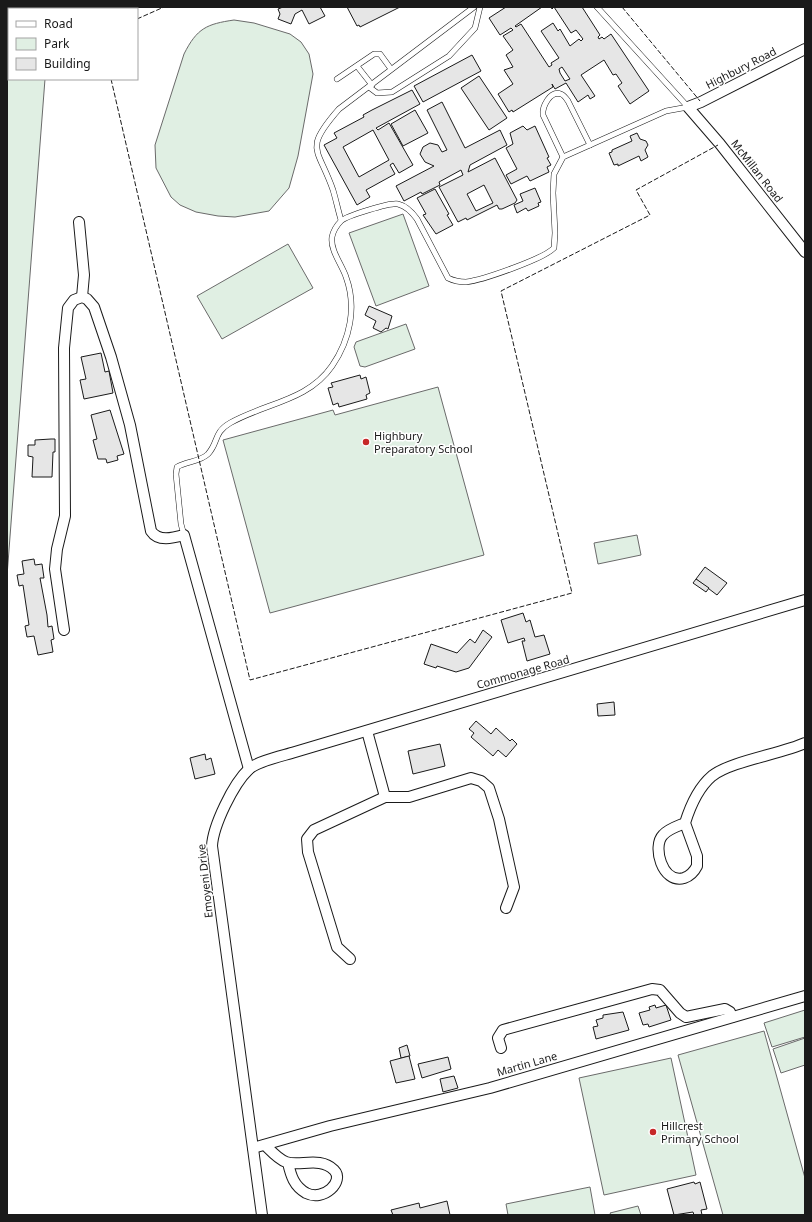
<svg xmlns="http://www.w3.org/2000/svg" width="812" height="1222" viewBox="0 0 812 1222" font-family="'Noto Sans',sans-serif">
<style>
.green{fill:#e0efe3;stroke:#6a6a6a}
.building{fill:#e6e6e6;stroke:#1a1a1a;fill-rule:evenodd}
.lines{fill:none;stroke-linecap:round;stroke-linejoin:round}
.service-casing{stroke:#1a1a1a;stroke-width:6}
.minor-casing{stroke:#1a1a1a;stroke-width:12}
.service{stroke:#fff;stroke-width:5}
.minor{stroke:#fff;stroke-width:10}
.fence{stroke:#1a1a1a;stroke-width:1;stroke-dasharray:5 2;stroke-linecap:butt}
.poi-dot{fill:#c62828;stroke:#fff;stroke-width:1.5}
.labels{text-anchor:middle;stroke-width:3;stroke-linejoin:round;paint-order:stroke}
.street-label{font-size:11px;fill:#1a1a1a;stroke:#fff}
.poi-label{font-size:11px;fill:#1a1a1a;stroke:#fff;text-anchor:start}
</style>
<rect width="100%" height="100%" fill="#fff"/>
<g class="green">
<path d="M7,7H23L24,9H9V79H45L7,576Z"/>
<path d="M234,20L254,23L290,34L301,42L309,54L313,74L298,156L289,188L269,211L235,217L218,216L196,212L180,205L171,197L156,168L155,145L184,54C197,28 207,24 234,20Z"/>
<path d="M403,214L429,286L376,306L349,233Z"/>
<path d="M288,244L313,288L222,339L197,296Z"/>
<path d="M406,324L415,349L365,367L360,366L354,347L356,342Z"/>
<path d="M438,387L484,555L270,613L223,440L333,410L335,415Z"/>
<path d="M637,535L641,555L598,564L594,543Z"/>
<path d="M805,1010V1037L772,1047L764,1023Z"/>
<path d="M764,1031L805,1178V1215H723L678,1055Z"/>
<path d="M805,1038V1065L781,1073L773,1049Z"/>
<path d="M671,1058L696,1175L604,1195L579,1078Z"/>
<path d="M590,1187L595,1215H508L506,1204Z"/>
<path d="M638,1206L641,1215H611L610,1213Z"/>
</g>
<g class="building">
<path d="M283,7H320L325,16L309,24L302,10L295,14L291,24L278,19L280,14L278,9Z"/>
<path d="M347,7H400L360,27L359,25L357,26Z"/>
<path d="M506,7H542L515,26L516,27L521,24L549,67L552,65L551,63L559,58L541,31L553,23L558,31L560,29L570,46L579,39L581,41L583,39L576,30L571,33L554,7L552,9L551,7H582L600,35L598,37L599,39L602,37L604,39L611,34L649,91L630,104L618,86L622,83L616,74L613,75L604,60L581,75L595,96L590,99L588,95L578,102L566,83L555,89L552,84L553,87L513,112L512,110L509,112L498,94L513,84L504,70L513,67L506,55L513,50L503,36L513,30L511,28L500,35L489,18ZM562,67L570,79L565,81L560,73L559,69Z"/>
<path d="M472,55L481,71L423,102L414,86Z"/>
<path d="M479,76L507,118L489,130L461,88Z"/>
<path d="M412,90L420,104L376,128L378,130L389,123L413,165L399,173L393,163L390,165L395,174L366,190L370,197L357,205L324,145L337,138L334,133L364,117L363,115L372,110ZM373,130L389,160L359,177L343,147Z"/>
<path d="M442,102L465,148L500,130L507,145L470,165L468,172L495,158L517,200L515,203L502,209H499L497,205L467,220L466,218L458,222L439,187L463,175L461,170L439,182L440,185L422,194L421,192L404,201L396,186L434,166L425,162L420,154L423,147L430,143L438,145L442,152L447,150L427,110ZM484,185L493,203L476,211L467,194Z"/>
<path d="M415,110L428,133L403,146L391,124Z"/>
<path d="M523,126L527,130L535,126L549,157L547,158L551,165L547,167L549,172L530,181L527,176L511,184L506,175L517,169L506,148L513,144L510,133Z"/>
<path d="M637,133L640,139L646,141L648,145L645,150L648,157L641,161L639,156L618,166V164L614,165L609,153L612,152V150L632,141L630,136Z"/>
<path d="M535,188L541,202L538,203L539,206L528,211L526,208L517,213L514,205L523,201L520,194Z"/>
<path d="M435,189L449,214L447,215L453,225L436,234L423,215L426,214L417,198Z"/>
<path d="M369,306L392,316L388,329L386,328L381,332L373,328L376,321L365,315Z"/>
<path d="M101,353L105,372L109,371L113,393L84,399L80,380L86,379L81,357Z"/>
<path d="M360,375L361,379L366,377L370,393L366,395L367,399L339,407L338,403L333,405L328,388L333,387L331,383Z"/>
<path d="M110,410L124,454L117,456L118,460L107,463L106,459H98L93,440L97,439L91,415Z"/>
<path d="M51,439H55V452H53L52,477H32L33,457L28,456V445H35V440Z"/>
<path d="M34,559L35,565L42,564L44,578H40L47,615L48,627L52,626L54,639L51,640L53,652L38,655L34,636L27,637L25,626L29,625L23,585L19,586L17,575L24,574L22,561Z"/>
<path d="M705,567L727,583L717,595L696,579Z"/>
<path d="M696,579L709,588L706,592L693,583Z"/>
<path d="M523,613L526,622L530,620L535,637L544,635L550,654L527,661L522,641H525L524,638L508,643L501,620Z"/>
<path d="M483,630L492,637L469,668L456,672L437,666L436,668L424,664L431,644L457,653L470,639L475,643Z"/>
<path d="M614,702L615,715L598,716L597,704Z"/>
<path d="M476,721L491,734L496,728L510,741L512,739L517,744L506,757L498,750L493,756L471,737L474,733L469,729Z"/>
<path d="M440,744L445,766L413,774L408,751Z"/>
<path d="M205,754L206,760L211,758L215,774L195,779L190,758Z"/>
<path d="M655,1005L656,1008L666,1005L671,1020L649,1027L648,1024L643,1025L639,1013L650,1010L649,1007Z"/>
<path d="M623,1012L629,1030L596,1039L593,1027L598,1026L596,1020L603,1018V1015Z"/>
<path d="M407,1045L410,1056L401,1058L399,1048Z"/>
<path d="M409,1056L415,1079L396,1083L390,1061Z"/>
<path d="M448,1057L451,1069L422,1078L418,1064Z"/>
<path d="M454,1076L458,1088L443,1092L440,1079Z"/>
<path d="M694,1182L695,1184L700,1182L707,1209L701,1210L702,1215H694L693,1212L674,1215L667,1189Z"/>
<path d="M447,1201L450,1215H393L391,1210L419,1203L420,1208Z"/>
</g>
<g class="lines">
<g class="service-casing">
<g id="service">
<path d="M597,7L688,107"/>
<path d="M357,66L372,85"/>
<path d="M337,79L374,54H380L391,69"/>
<path d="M369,87L377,93L392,92L449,56L475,28L480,7"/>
<path d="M563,157L543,115C542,107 550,90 561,94C564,95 566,98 568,101L590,145"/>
<path d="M341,220C338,210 336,200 333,190C318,147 303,150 339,109L474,7"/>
<path d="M184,535L181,524L176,474L177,467C187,461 200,462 208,454C219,442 213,433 230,423C265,403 308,401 332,366C350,340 357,307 346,277C342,265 330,250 332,237C333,232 337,225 341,221C346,216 391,202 398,204C406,206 412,212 417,219L448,278C454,281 460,282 466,282C483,280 543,259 554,248L555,233L553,193L554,174L563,157L666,111L688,107"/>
</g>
</g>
<g class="minor-casing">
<g id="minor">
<path d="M805,49L701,102L688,107L720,144L805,252"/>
<path d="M79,222L84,275L82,297"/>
<path d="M64,630L55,569L57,549L65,516L64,348L68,308L74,300L82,297L87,299L94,307L111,357L130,425L151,531C158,542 173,538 184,535L249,769"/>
<path d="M367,731L385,797H409L471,778L481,781L489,788L499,819L514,887L506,908"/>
<path d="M685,823C678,826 668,829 663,835C652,846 662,884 684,878C690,876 694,872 697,866V856L685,823C690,807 699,787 712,776C731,761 781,754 805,743"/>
<path d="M350,959L337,947L308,852L307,839L314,830L385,797"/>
<path d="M501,1048L498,1038L503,1030L652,989L660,990L680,1013L686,1017L725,1009L730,1012L732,1017"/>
<path d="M265,1145C272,1152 278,1159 286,1162C299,1167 320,1156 334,1170C345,1181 324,1202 306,1193C294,1186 291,1176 288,1163"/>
<path d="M253,1148L330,1126L490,1088L805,996"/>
<path d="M262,1215L212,846C213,826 233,784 249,769C258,761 282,756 295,752L805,600"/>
</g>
</g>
<use href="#service" class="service"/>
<use href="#minor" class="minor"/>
<g class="fence">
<path d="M622,7L700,101"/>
<path d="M137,19L164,7"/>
<path d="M111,79L250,680L572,593L501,291L650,215L636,190L718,145"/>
</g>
</g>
<g class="poi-dot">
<circle cx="366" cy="442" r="4"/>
<circle cx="653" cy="1132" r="4"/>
</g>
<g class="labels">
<g class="street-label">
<text transform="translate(741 68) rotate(-27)" y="4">Highbury Road</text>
<text transform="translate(757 171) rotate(52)" y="4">McMillan Road</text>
<text transform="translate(523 672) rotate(-16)" y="4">Commonage Road</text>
<text transform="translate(205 881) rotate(-96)" y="4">Emoyeni Drive</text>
<text transform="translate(527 1064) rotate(-16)" y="4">Martin Lane</text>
</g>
<g class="poi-label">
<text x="374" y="440">Highbury<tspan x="374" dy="13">Preparatory School</tspan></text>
<text x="661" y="1130">Hillcrest<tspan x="661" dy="13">Primary School</tspan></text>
</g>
</g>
<rect width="812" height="1222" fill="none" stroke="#1a1a1a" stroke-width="16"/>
<rect x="8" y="8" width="130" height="72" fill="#ffffff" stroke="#a3a3a3"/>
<rect x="16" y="21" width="20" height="6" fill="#ffffff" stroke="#a3a3a3"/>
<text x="44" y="28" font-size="12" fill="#1a1a1a">Road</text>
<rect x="16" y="38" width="20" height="12" fill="#e0efe3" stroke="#a3a3a3"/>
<text x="44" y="48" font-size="12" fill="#1a1a1a">Park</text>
<rect x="16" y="58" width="20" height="12" fill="#e6e6e6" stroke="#a3a3a3"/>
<text x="44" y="68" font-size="12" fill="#1a1a1a">Building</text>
</svg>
